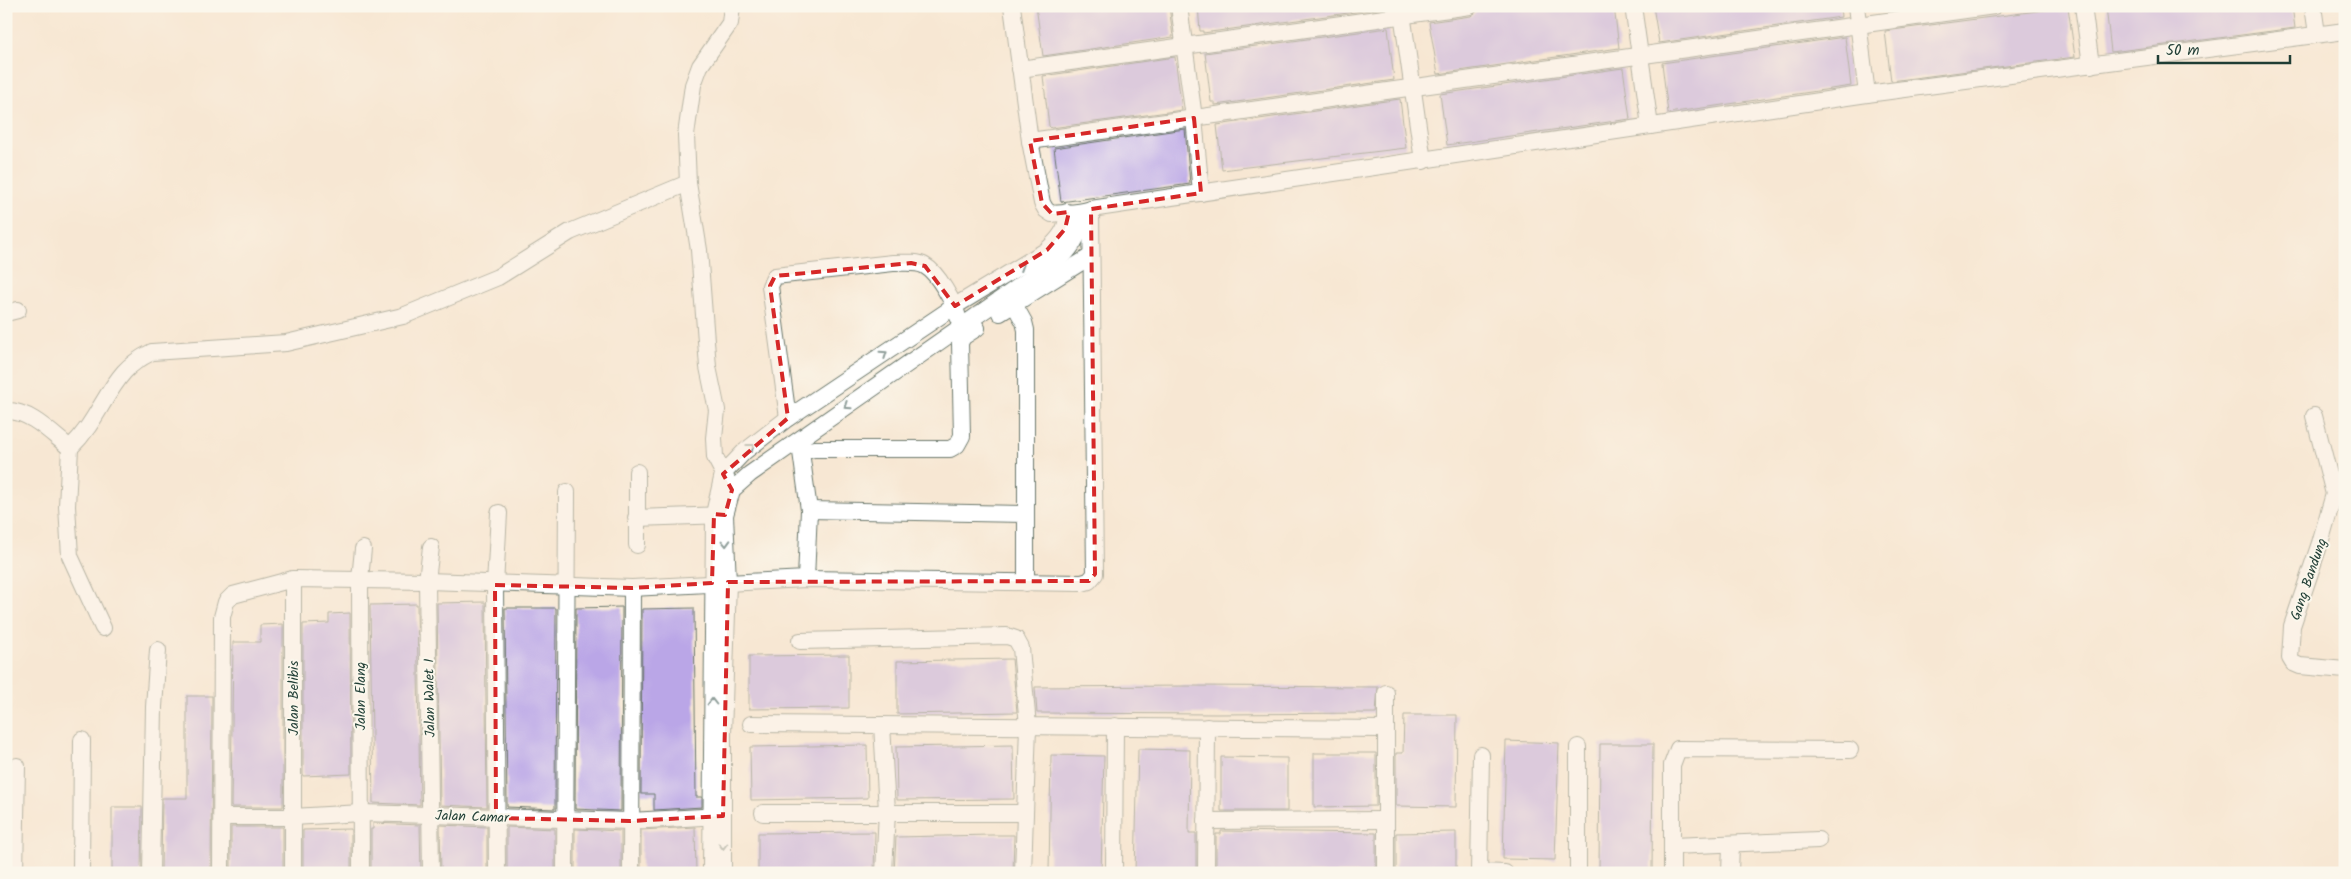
<svg xmlns="http://www.w3.org/2000/svg" width="2351" height="879" viewBox="0 0 2351 879" font-family="Kalam,sans-serif">
<style>
.building{fill:#baa6e7}
.lines{fill:none;stroke-linecap:round;stroke-linejoin:round}
.street-casing{stroke:#6b786c;stroke-width:18}
.street{stroke:#fff;stroke-width:16}
.oneway{stroke:#8f9e9a}
.marked{fill:none;stroke:#d62828;stroke-width:4;stroke-dasharray:10 6;stroke-linejoin:round}
.labels{text-anchor:middle;stroke-width:4;stroke-linejoin:round;paint-order:stroke}
.street-label{font-size:14px;fill:#1f3d34;stroke:#fbf7ec}
</style>
<rect width="100%" height="100%" fill="#fbf7ec"/>
<filter id="ink" filterUnits="userSpaceOnUse"><feTurbulence type="fractalNoise" baseFrequency=".02" numOctaves="2"/><feDisplacementMap in="SourceGraphic" scale="10" xChannelSelector="R" yChannelSelector="G"/><feConvolveMatrix kernelMatrix="1 2 1 2 8 2 1 2 1" color-interpolation-filters="sRGB"/></filter>
<filter id="wash" filterUnits="userSpaceOnUse"><feTurbulence type="fractalNoise" baseFrequency=".0096" numOctaves="4" result="noise"/><feDisplacementMap in="SourceGraphic" scale="20" xChannelSelector="R" yChannelSelector="G"/><feGaussianBlur stdDeviation="1.12" result="paint"/><feColorMatrix in="noise" values="0 0 0 0 0 0 0 0 0 0 0 0 0 0 0 0 0 1.4 0 .05"/><feComposite in="paint" operator="in"/></filter>
<g filter="url(#wash)">
<rect width="100%" height="100%" fill="#f7e7d3"/>
<g id="blocks">
<g class="building">
<path d="M1036,6H1169L1173,37L1043,56Z"/>
<path d="M1198,6H1384V8L1203,33V31H1200Z"/>
<path d="M1496,6H1614L1619,48L1438,74L1429,22L1471,16L1479,9Z"/>
<path d="M1653,6H1840L1841,17L1659,43Z"/>
<path d="M2106,6H2292L2295,28L2111,52Z"/>
<path d="M2068,7L2075,57L1891,81L1885,31Z"/>
<path d="M1388,28L1394,80L1215,105V102H1211L1205,53Z"/>
<path d="M1845,37L1851,86L1668,113L1662,63Z"/>
<path d="M1175,57L1182,110L1051,128L1049,126L1043,76Z"/>
<path d="M1623,68L1630,119L1447,145L1440,94Z"/>
<path d="M1400,99L1406,148L1222,170L1217,125Z"/>
<path d="M1185,129L1190,184L1061,202L1054,148Z"/>
<path d="M485,602L487,807L440,805L437,603Z"/>
<path d="M417,604L420,805L373,803L370,605Z"/>
<path d="M622,607L621,811L575,809L576,608Z"/>
<path d="M505,608H556L555,809L507,807Z"/>
<path d="M694,608L696,797H702V807L654,810V794H641L642,609Z"/>
<path d="M350,613L351,774L303,776V624L329,623V614Z"/>
<path d="M283,624V807H231L233,642H260V625Z"/>
<path d="M849,655V708L749,709V656Z"/>
<path d="M1012,659L1017,712L897,714V661Z"/>
<path d="M1035,687L1189,686L1378,687L1376,713L1216,714L1037,713Z"/>
<path d="M187,696H212L211,873H161L162,798H187Z"/>
<path d="M1404,715H1457L1456,807L1396,806V753H1403Z"/>
<path d="M1506,741L1559,743L1555,860L1503,859Z"/>
<path d="M1600,744H1653L1652,873H1599Z"/>
<path d="M867,745L868,798L751,800L750,747Z"/>
<path d="M1013,745L1014,799L897,800L896,747Z"/>
<path d="M1138,749L1190,750L1189,833H1196V873H1135Z"/>
<path d="M1314,753H1376V806L1314,807Z"/>
<path d="M1051,755L1104,756L1101,873L1049,872Z"/>
<path d="M1221,757L1287,758V811H1221Z"/>
<path d="M112,807H142L141,873H112Z"/>
<path d="M373,823L420,825L421,873H371V829H373Z"/>
<path d="M440,825L487,827V873H441Z"/>
<rect x="231" y="827" width="52" height="46"/>
<path d="M507,827L555,829V873H507Z"/>
<path d="M695,827L696,873H641V830Z"/>
<path d="M351,829V873H303V830Z"/>
<path d="M575,829L621,831V873H575Z"/>
<path d="M1221,831L1376,833V873H1216V834H1221Z"/>
<path d="M875,832L874,873H758V833Z"/>
<path d="M1456,832V873H1396V833Z"/>
<path d="M991,835H1014L1013,873H894L896,837Z"/>
</g>
</g>
</g>
<g filter="url(#ink)">
<use href="#blocks" fill-opacity="0" stroke="#6b786c" stroke-width="1"/>
<g class="lines">
<g class="street-casing">
<g id="street">
<path d="M1012,6L1030,141L1042,203L1046,210L1052,214C1066,212 1077,214 1091,209L1867,94L2345,31"/>
<path d="M1179,6L1194,118L1201,193"/>
<path d="M1401,6L1423,161"/>
<path d="M1633,6L1650,126"/>
<path d="M1856,6L1867,94"/>
<path d="M2083,6L2091,65"/>
<path d="M2313,6L2317,34"/>
<path d="M1020,69L1470,6"/>
<path d="M1030,141L1994,6"/>
<path d="M1014,304L1024,322L1026,330V583"/>
<path d="M6,313L18,310"/>
<path d="M1000,313L1091,256"/>
<path d="M6,411C30,410 52,434 70,448C96,423 103,396 124,372C132,363 142,357 152,352L286,343L403,316L498,277L570,232L688,183"/>
<path d="M2314,416L2334,494L2320,543L2292,626L2290,658L2293,663L2300,666L2345,670"/>
<path d="M788,418L770,286L775,276L893,263C903,263 917,261 925,266C938,273 954,303 958,317"/>
<path d="M70,448L67,506L70,556L103,628"/>
<path d="M728,482L715,457L714,438L717,410L708,367L699,250L688,183L686,135L693,85L700,66L730,23L732,6"/>
<path d="M809,510L1025,514"/>
<path d="M636,518L725,515"/>
<path d="M637,545V472"/>
<path d="M293,579V873"/>
<path d="M806,579L809,510L801,452L814,449H950L957,445L962,436L960,343L963,337L977,328"/>
<path d="M800,641L1007,636L1016,639L1021,648L1028,726L1023,873"/>
<path d="M751,724L1386,729"/>
<path d="M882,725L887,811L884,873"/>
<path d="M1578,747V873"/>
<path d="M763,813H1025"/>
<path d="M222,817H293L361,813L630,821L720,816"/>
<path d="M1206,821L1386,820"/>
<path d="M1673,846L1818,840"/>
<path d="M1479,872L1505,873"/>
<path d="M15,873L17,766"/>
<path d="M81,873L82,740"/>
<path d="M151,873L154,707L158,650"/>
<path d="M221,873L222,617L226,602L233,595L293,579L427,581L632,588L806,579L1082,583L1089,581L1095,574L1091,209"/>
<path d="M361,873L360,579L363,549"/>
<path d="M431,873L427,581L431,547"/>
<path d="M497,873L495,585L499,513"/>
<path d="M565,873L567,492"/>
<path d="M631,873L632,588"/>
<path d="M711,873L714,514L723,474L744,452L788,418L955,306L1047,250C1059,239 1068,229 1067,212"/>
<path d="M723,873V734L728,582L725,515L732,490L750,474L1065,254C1076,242 1082,230 1078,213"/>
<path d="M1114,873L1115,726"/>
<path d="M1206,873L1207,727"/>
<path d="M1386,873V693"/>
<path d="M1479,873L1481,755"/>
<path d="M1672,873V765L1678,749L1850,750"/>
<path d="M1730,873L1731,845"/>
</g>
</g>
<use href="#street" class="street"/>
</g>
<defs><path id="oneway-chevron" d="M-2-3.5L2.5 0L-2 3.5" fill="none" stroke-width="1.6" stroke-linecap="round" stroke-linejoin="round" transform="scale(1.25)"/></defs>
<g class="oneway">
<use href="#oneway-chevron" transform="translate(1021 266) rotate(-32)"/>
<use href="#oneway-chevron" transform="translate(884 354) rotate(-34)"/>
<use href="#oneway-chevron" transform="translate(847 406) rotate(146)"/>
<use href="#oneway-chevron" transform="translate(751 447) rotate(-38)"/>
<use href="#oneway-chevron" transform="translate(726 543) rotate(88)"/>
<use href="#oneway-chevron" transform="translate(712 702) rotate(-90)"/>
<use href="#oneway-chevron" transform="translate(723 846) rotate(90)"/>
</g>
</g>
<path d="M0 0H2351V879H0ZM1194,118L1201,193L1091,209L1095,574L1089,581L728,582L723,816L630,821L496,818L495,585L632,588L712,583L714,514L725,515L732,490L723,474L788,418L770,286L775,276L911,263L925,266L955,306L1047,250L1065,229L1069,212L1052,214L1042,203L1030,141Z" fill="#f7e7d3" fill-opacity=".55" fill-rule="evenodd"/>
<path class="marked" d="M1194,118L1201,193L1091,209L1095,574L1089,581L728,582L723,816L630,821L496,818L495,585L632,588L712,583L714,514L725,515L732,490L723,474L788,418L770,286L775,276L911,263L925,266L955,306L1047,250L1065,229L1069,212L1052,214L1042,203L1030,141Z"/>
<g class="labels">
<g class="street-label">
<text transform="translate(2308 579) rotate(-71)" y="5">Gang Bandung</text>
<text transform="translate(360 696) rotate(-90)" y="5">Jalan Elang</text>
<text transform="translate(293 698) rotate(-90)" y="5">Jalan Belibis</text>
<text transform="translate(429 698) rotate(-91)" y="5">Jalan Walet I</text>
<text transform="translate(472 816) rotate(2)" y="5">Jalan Camar</text>
</g>
</g>
<rect width="2351" height="879" fill="none" stroke="#fbf7ec" stroke-width="25"/>
<path d="M2158 55v8h132v-8" fill="none" stroke="#1f3d34" stroke-width="2.5"/>
<text x="2166" y="55" font-size="15" fill="#1f3d34" stroke="#fbf7ec" stroke-width="4" paint-order="stroke">50 m</text>
</svg>
